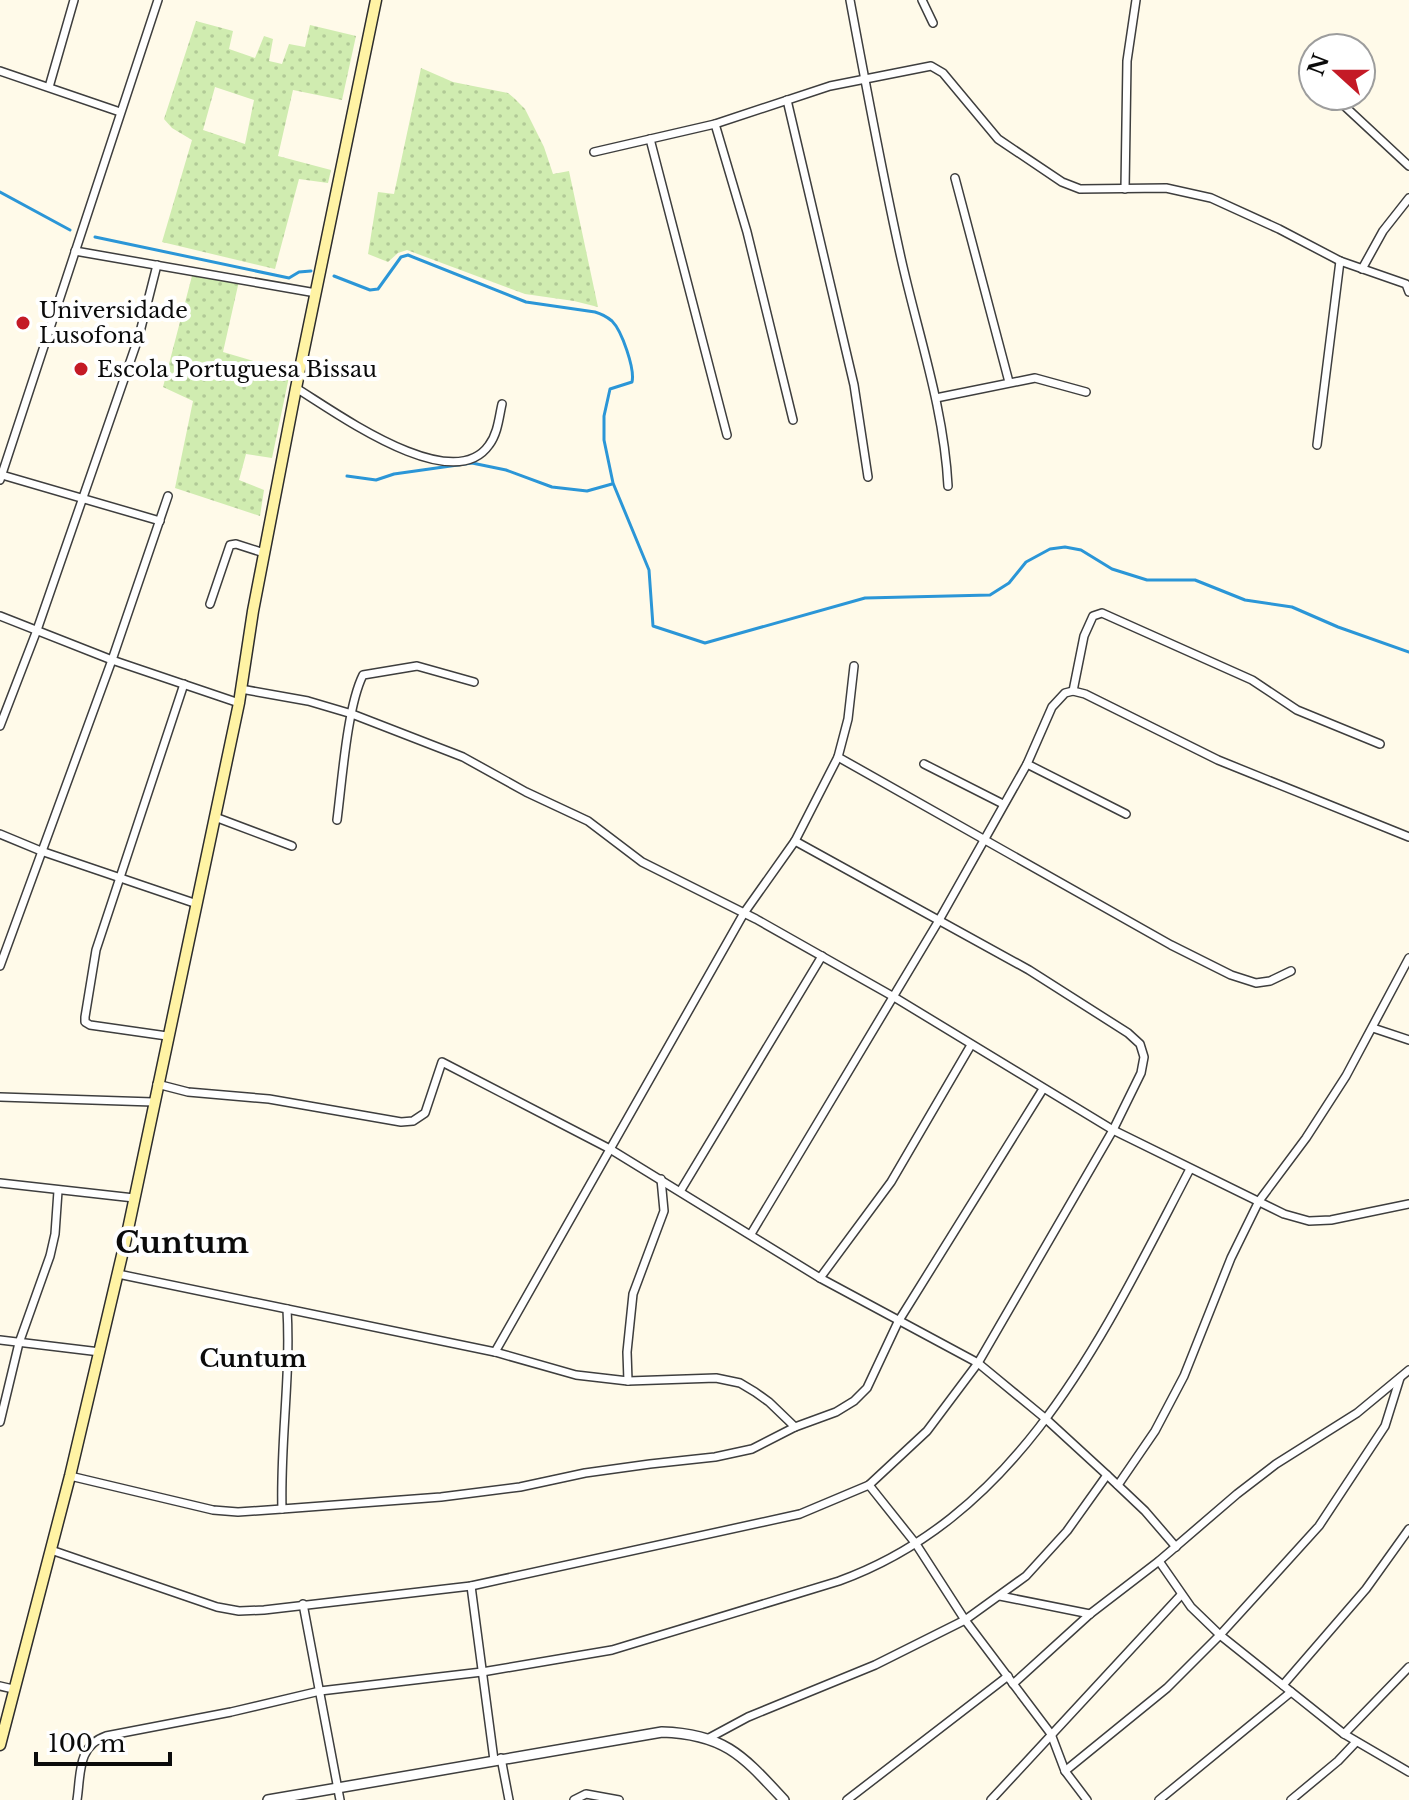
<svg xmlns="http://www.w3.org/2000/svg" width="1409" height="1800" viewBox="0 0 1409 1800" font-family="'Libre Baskerville',serif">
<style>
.garden{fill:url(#garden-dots);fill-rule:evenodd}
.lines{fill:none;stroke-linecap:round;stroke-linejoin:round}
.stream{stroke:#2b96d7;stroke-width:3}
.minor-casing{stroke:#3e3e3e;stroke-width:10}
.tertiary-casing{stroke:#3e3e3e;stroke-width:12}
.secondary-casing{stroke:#2d2d2d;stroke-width:13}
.minor{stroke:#fff;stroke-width:7}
.tertiary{stroke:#fff;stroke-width:9}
.secondary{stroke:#fff3a4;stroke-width:10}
.poi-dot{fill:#c41a26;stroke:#fff;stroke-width:3}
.labels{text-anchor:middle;stroke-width:8;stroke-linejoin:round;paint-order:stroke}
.poi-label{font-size:22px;fill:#0b0b0b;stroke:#fff;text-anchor:start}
.neighbourhood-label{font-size:24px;font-weight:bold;fill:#0b0b0b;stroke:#fff}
.district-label{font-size:30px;font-weight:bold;fill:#0b0b0b;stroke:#fff}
</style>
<defs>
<pattern id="garden-dots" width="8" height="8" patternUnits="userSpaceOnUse" patternTransform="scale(2)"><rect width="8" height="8" fill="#d0ecb0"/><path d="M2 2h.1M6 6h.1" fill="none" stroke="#b1c996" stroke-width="1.8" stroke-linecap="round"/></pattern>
</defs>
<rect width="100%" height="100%" fill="#fffae9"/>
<g class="garden">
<path d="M196,21L233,31L229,49L255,58L264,36L273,39L269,61L282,64L289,44L305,47L310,25L356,36L342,100L293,90L278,156L331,170L328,183L299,179L275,269L162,242L192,140L172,128L164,119ZM215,87L254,100L245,144L203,130Z"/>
<path d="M421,68L453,82L508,93L514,98L525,109L544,147L553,174L569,171L598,307L574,301L525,294L407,250L398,253L388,262L368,254L378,192L394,194Z"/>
<path d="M193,272L239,281L223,352L290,372L272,458L246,454L239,480L264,490L260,516L175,488L193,401L163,387Z"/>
</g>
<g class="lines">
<g class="stream">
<path d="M0,192L70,230"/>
<path d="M95,237L289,278L299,272L311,271"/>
<path d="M334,276L370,290L378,289L401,257L408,255L526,302L595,312C602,314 606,316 612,321C622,331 635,369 632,382L610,389L604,416V440L613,483L649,570L653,626L705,643L865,598L990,595L1009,583L1026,562L1050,549L1065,547L1081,550L1112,569L1147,580H1195L1245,600L1292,607L1338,627L1409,652"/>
<path d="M347,476L376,480L394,474L472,463L506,470L552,487L587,491L612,484"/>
</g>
<g class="minor-casing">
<g id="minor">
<path d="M850,0C866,86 882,173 901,258C918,334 944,408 948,486"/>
<path d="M922,0L933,23"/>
<path d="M0,71L120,112"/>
<path d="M49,87L74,0"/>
<path d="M787,100L854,385L868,477"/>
<path d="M1338,100L1409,166"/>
<path d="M715,124L747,232L793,420"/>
<path d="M650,139L727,435"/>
<path d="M594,152L715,124L830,86L931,66L943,73L998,139L1062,182L1080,189L1166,188L1211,198L1279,229L1340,261L1406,284L1409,292"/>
<path d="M955,178L1009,382"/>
<path d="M1125,189L1127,61L1136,0"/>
<path d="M75,251L316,293"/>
<path d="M1362,269L1383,231L1409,198"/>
<path d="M296,388C334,411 452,498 489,445C498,433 499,417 502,404"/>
<path d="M936,398L1035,378L1086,392"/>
<path d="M1317,445L1340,261"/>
<path d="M2,475L160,521"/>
<path d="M0,480L158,0"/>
<path d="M210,604L230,545L236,544L264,553"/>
<path d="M0,616L112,660L239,703"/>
<path d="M241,689L308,701L352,714L463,757L526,792L588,821L642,862L756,919L894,997L1113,1130L1284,1214L1309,1221L1331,1220L1409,1204"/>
<path d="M1073,691L1084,636L1093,616L1102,613L1252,680L1297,710L1380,744"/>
<path d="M0,726L37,630L139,336L157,265"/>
<path d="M838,757L1171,945L1231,975L1256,983L1270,981L1291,971"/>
<path d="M924,764L1003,804"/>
<path d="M1027,764L1126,814"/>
<path d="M215,817L292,846"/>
<path d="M337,820C342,782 347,707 363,675L417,666L474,682"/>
<path d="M0,834L41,851L197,904"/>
<path d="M0,966L112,660L168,496"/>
<path d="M1373,1028L1409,1040"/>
<path d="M167,1036L90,1025L85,1022V1017L96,950L184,684"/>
<path d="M157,1084L188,1092L269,1099L401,1122L413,1121L425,1113L442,1062L610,1149L820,1278L978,1363L1046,1419L1107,1475L1145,1511L1176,1547"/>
<path d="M0,1097L153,1102"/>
<path d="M0,1183L134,1198"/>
<path d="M681,1190L822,956"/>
<path d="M751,1234L938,922L1027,764L1052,707L1065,693L1073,691L1085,694L1218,760L1409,837"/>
<path d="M118,1274L495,1352L576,1375L628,1381L716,1378L740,1383L755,1392L769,1402L795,1427L836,1412L854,1401L867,1388L898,1322L1043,1089"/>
<path d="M820,1278L891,1182L971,1045"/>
<path d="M287,1309C291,1376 280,1442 282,1509L441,1497L520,1487L585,1473L650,1464L715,1457L752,1449L795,1427"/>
<path d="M0,1340L100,1352"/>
<path d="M495,1352L744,913L795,841L838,757L848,719L854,666"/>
<path d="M628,1381L627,1352L633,1294L664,1211L661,1179"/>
<path d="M0,1422L19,1343L50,1256L55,1234L58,1191"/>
<path d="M70,1476L213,1510L238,1512L282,1509"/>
<path d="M869,1485L916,1544L965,1620L1051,1734L1065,1771L1087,1800"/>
<path d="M1118,1485L1155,1431L1184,1376L1231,1258L1259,1201L1306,1138L1346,1076L1409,958"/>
<path d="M51,1550L217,1607L239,1611L264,1610L471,1586L800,1514L869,1485L927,1431L978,1363L1113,1130L1141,1073L1144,1057L1140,1044L1128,1033L1029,970L795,841"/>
<path d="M1159,1561L1191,1607L1220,1635L1344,1734L1409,1772"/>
<path d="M471,1586L494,1760"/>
<path d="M1000,1596L1090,1614"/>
<path d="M303,1604L340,1800"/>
<path d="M1013,1684L1090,1614L1159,1561L1237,1494L1276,1464L1357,1413L1409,1370"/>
<path d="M1283,1685L1366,1589L1409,1529"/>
<path d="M0,1686L13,1689"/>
<path d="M1344,1734L1409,1667"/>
<path d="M709,1738L748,1717L875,1665L965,1620L1026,1576L1067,1531L1107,1475"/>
<path d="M501,1758L509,1800"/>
<path d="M1065,1771L1167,1688L1220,1635L1319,1526L1385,1426L1400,1378"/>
<path d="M77,1800C81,1774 77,1746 106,1736L231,1712L320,1691L482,1672L612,1650L839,1581C1023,1514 1105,1331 1190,1169"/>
<path d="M574,1800L586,1794L619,1800"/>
<path d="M847,1800L1008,1676"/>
<path d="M991,1800L1181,1595"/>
<path d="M1159,1800L1291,1692"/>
<path d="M1291,1800L1338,1761L1356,1742"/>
</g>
</g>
<g class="tertiary-casing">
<path id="tertiary" d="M268,1800L662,1732C725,1734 743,1756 784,1800"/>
</g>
<g class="secondary-casing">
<path id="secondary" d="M0,1745L70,1476L127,1234L239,703L253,611L296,388L376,0"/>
</g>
<use href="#minor" class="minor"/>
<use href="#tertiary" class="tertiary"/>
<use href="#secondary" class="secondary"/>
</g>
<g class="poi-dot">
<circle cx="23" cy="323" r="8"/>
<circle cx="81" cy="369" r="8"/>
</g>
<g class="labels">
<g class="poi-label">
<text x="39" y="318">Universidade<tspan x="39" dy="25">Lusofona</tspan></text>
<text x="97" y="377">Escola Portuguesa Bissau</text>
</g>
<g class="neighbourhood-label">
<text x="253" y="1367">Cuntum</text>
</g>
<g class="district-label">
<text x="182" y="1253">Cuntum</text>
</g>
</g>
<g transform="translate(1337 72) rotate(291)"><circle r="38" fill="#ffffff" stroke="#9d9d9d" stroke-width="2"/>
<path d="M0-6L14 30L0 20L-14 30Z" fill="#c41a26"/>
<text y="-12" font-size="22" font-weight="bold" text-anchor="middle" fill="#0b0b0b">N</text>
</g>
<path d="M36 1752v12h134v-12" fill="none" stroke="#0b0b0b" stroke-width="4"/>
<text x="48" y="1752" font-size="24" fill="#0b0b0b" stroke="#ffffff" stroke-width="6" paint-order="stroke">100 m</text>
</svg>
